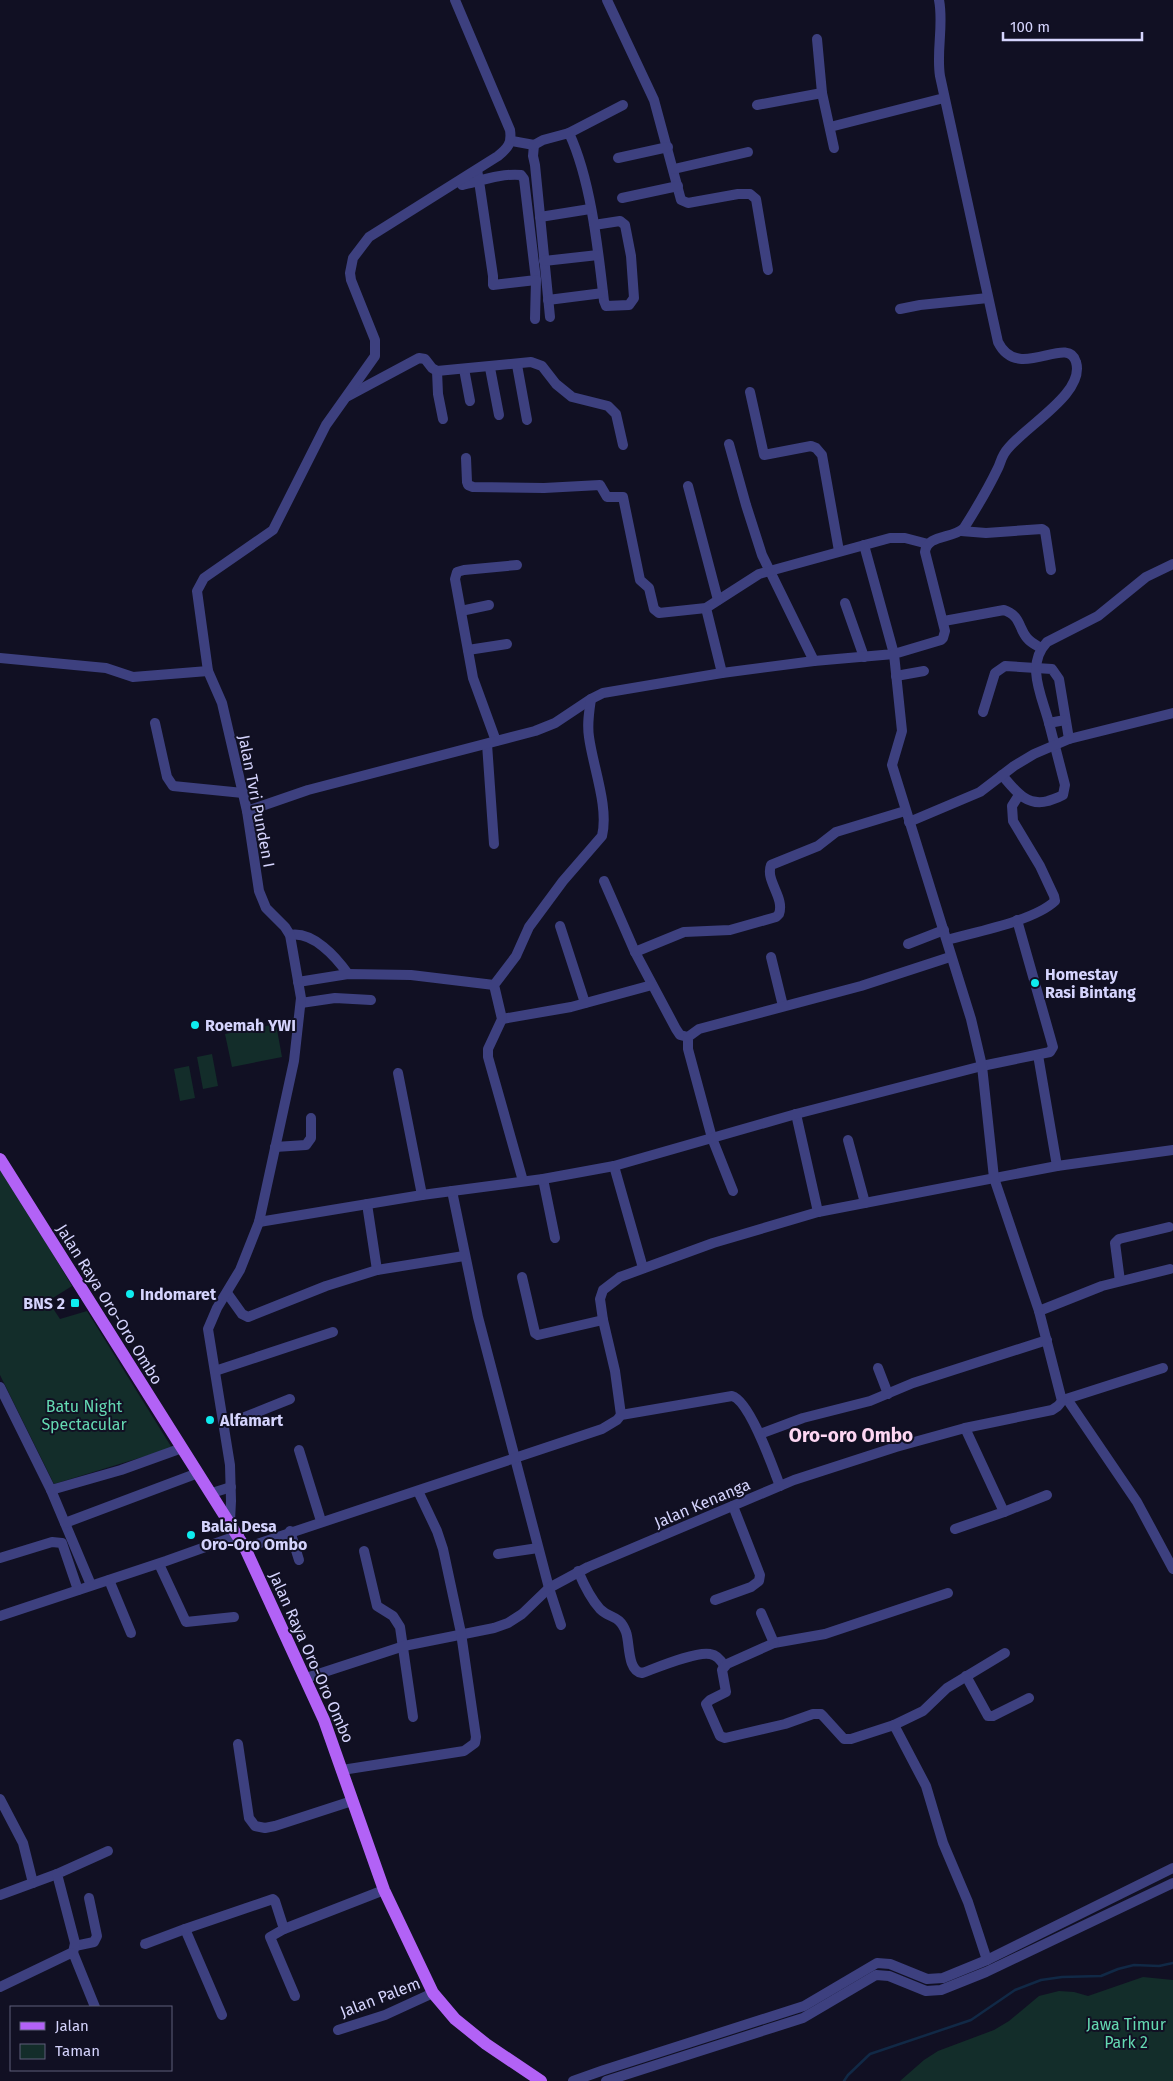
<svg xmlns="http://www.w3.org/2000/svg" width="1173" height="2081" viewBox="0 0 1173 2081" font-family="'Fira Sans',sans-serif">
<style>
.green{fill:#132d2a}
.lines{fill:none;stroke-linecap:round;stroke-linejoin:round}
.stream{stroke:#112946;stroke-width:2.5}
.minor{stroke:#3d407f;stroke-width:10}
.major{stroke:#b262f6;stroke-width:12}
.poi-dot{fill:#0eecef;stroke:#111023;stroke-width:2}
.labels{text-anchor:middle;stroke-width:4;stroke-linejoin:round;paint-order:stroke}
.street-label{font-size:16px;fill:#d5d4fd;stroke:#111023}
.poi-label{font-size:16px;font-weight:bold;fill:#d5d4fd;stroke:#111023;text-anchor:start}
.park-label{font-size:16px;fill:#64d9b2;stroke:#111023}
.quarter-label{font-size:19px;font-weight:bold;fill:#fdd6f2;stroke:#111023}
</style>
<rect width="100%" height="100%" fill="#111023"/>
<g class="green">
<path d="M276,1024L282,1057L232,1067L225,1034Z"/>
<path d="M212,1054L218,1086L203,1089L197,1057Z"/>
<path d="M189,1066L195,1098L180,1101L174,1069Z"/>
<path d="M0,1166L72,1286L48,1301L60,1319L87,1311L172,1448L54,1484L0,1375Z"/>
<path d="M1143,1977L1173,1980V2081H900L924,2060L938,2051L994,2030L1009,2021L1039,1996L1059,1991L1074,1992L1088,1996Z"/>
</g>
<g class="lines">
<path class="stream" d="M844,2081L848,2075L870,2054L971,2020L1015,1990L1041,1980L1062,1977L1101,1976L1118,1969L1134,1965L1159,1966L1173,1963"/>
<g class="minor">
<path d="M607,0L654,100L681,200L688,203L738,194H750L756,199L768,270"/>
<path d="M817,39L822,93L834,148"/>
<path d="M757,105L822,93"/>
<path d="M830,127L944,98"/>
<path d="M569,133L623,105"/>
<path d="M512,141L534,145L533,156L535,165L550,317"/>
<path d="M534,145L543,140L569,133C591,180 598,249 604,301L606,306L629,305L634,298L631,256L625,225L620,221L594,225"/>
<path d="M618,158L668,147"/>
<path d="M674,169L748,152"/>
<path d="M462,185C480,181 502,173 521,175L524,179L536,280L493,285V276L479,181L477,170"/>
<path d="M622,198L678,186"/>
<path d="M540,217L590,209"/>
<path d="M544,261L598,255"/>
<path d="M548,300L603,293"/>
<path d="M900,309L920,305L988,298"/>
<path d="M535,319L536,280"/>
<path d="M517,365L527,420"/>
<path d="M490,368L499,415"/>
<path d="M464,369L470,401"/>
<path d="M437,371L438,394L443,419"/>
<path d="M750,392L764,455L811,446L816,448L822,455L839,551"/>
<path d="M348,396L419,358L425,359L432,368L437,371L531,362L542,366L556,384L572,397L608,406L616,414L623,445"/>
<path d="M729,444L746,505L762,555L814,661"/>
<path d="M466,458L467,482L468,485L473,487L544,488L600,485L607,497H623L640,580L649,588L654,609L659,613L706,608L759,574L890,538H905L928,544"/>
<path d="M688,486L718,600"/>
<path d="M961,531L986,533L1042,529L1045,531L1051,570"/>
<path d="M845,603L864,657"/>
<path d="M706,608L722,673"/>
<path d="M461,611L489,605"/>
<path d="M944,621L1004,610C1021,616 1018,627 1027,638C1031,643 1036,645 1041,648"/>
<path d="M468,650L507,644"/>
<path d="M0,658L106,668L133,677L208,671"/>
<path d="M896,676L924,671"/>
<path d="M983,712L995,673L1005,666L1052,669L1059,679L1069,739"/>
<path d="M1065,720L1049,723C1042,696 1025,665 1047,642L1098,616L1146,577L1173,564"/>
<path d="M155,723L167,777L173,786L243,793"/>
<path d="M496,741L473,678L455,579L457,572L464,570L517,565"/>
<path d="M487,744L494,844"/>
<path d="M1002,775C1015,790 1026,807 1048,801C1053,799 1058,798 1063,795L1065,785L1049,723"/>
<path d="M247,811L308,790L535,731L555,723L591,699L603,693L722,673L814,661L894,654L864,545"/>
<path d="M909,822L980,792L1014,766L1034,754L1069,739L1173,713"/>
<path d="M604,881L635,952L676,1029L680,1035L688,1037"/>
<path d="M560,926L585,1003"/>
<path d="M290,935C313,931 336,957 348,974"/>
<path d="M947,940C975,932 1034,921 1055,901L1054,896L1040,866L1013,821L1012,806L1019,795"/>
<path d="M908,944L944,930"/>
<path d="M635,952L684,932L730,930L776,917L779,914C785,897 765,881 771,865L818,846L836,832L905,811"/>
<path d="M771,957L783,1006"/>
<path d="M298,982L348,974L411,975L494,985"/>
<path d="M301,1003L335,998L371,1000"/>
<path d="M502,1019L571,1007L652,985"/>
<path d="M1038,1055L1057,1166"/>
<path d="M398,1073L422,1195"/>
<path d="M796,1114L818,1212"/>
<path d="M848,1140L865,1203"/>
<path d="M275,1147L306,1145L311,1138V1118"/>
<path d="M614,1166L643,1268"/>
<path d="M543,1179L555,1238"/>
<path d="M523,1181L488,1057V1049L502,1019L494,985L516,956L529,927L563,881L602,836C609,807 593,767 589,737C587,724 589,712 591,699"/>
<path d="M452,1191L478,1317L549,1588L561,1625"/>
<path d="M733,1191L712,1138L688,1049V1037L699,1029L861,986L950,957"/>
<path d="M367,1204L377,1270"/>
<path d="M259,1222L422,1195L543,1179L614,1166L796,1114L982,1066L1050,1052L1053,1047L1017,920"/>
<path d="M522,1277L535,1333L538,1335L603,1320"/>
<path d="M1120,1281L1115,1243L1119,1239L1169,1227"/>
<path d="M227,1293L242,1314L248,1317L326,1286L377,1270L464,1256"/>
<path d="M1039,1311L1102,1286L1170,1269"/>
<path d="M878,1368L888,1394"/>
<path d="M215,1371L333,1332"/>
<path d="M0,1387L51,1490L121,1470L182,1448"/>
<path d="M1067,1399L1137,1502L1173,1569"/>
<path d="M1063,1400L1163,1368"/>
<path d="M621,1415L615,1371L603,1320L600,1299L603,1290L620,1277L713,1243L818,1212L1057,1166L1173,1150"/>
<path d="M223,1423L245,1417L290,1399"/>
<path d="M760,1434L803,1418L870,1401L913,1383L1047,1340"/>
<path d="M299,1450L321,1521"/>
<path d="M51,1490L91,1585"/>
<path d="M212,1493L231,1487"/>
<path d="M1004,1512L1047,1495"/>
<path d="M230,1521L231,1501L230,1465L208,1329L217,1308L240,1270L259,1222L294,1061L301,998L290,935L285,927L266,908L259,891L247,811L222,703L208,671L197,591L204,578L273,530L326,425L375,356V340L351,280L350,273L353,258L369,237L498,156C508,148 512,143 510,130L455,0"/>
<path d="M65,1523L198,1473"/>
<path d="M955,1529L1004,1512L965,1428"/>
<path d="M290,1531L299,1560"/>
<path d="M245,1548L602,1429L617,1420L621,1415L732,1396C750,1401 773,1468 780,1486"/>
<path d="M364,1551L377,1606L393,1616L400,1627L413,1717"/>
<path d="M498,1554L538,1548"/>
<path d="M0,1558L52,1542L62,1543L78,1590"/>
<path d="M159,1564L186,1622L234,1617"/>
<path d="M578,1571C584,1585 590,1598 600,1609C610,1619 619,1614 626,1632C630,1643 627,1671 642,1673C656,1668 696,1651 710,1654C717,1655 721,1660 724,1666"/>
<path d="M109,1580L131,1633"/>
<path d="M948,1593L825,1634L774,1643L727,1664L722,1670L726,1692L710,1700L706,1704L720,1736L725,1738L785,1724L813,1714H821L824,1717L844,1739H851L894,1725L926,1786L943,1843L968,1902L987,1960"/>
<path d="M715,1600L751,1587L759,1581L760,1575L733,1506"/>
<path d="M761,1613L774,1643"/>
<path d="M0,1616L166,1561L239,1535"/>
<path d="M966,1676L988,1716H993L1029,1698"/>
<path d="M306,1678L404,1646L494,1628L508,1623L522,1614L549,1588L588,1567L794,1480L896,1447L965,1428L1052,1410L1058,1406L1062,1401L1039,1311L994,1178L982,1066L971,1019L892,765L902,731L894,654L941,640L943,638L945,631L925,552C927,534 953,539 964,528C976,509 988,489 998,468C1000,464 1001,459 1004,454C1019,429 1086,395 1076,362C1068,333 1018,383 998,342L940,76C936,51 944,25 939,0"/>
<path d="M894,1725L923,1711L947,1688L1005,1653"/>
<path d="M238,1744L249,1818L255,1826L265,1828L275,1826L352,1801"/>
<path d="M342,1770L464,1751L475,1743L476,1737L461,1633L443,1549L437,1531L418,1491"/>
<path d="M0,1799L23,1843L33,1883"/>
<path d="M0,1895L57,1874"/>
<path d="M145,1944L185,1929"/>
<path d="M75,1946L94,1942L97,1936L89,1898"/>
<path d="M73,1953L75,1943L57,1874L108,1851"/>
<path d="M0,1987L71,1953L74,1955L95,2007"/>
<path d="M295,1996L270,1937L284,1929L384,1890"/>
<path d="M222,2015L185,1929L273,1899L275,1901L284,1929"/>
<path d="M338,2030L385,2015L433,1993"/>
<path d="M573,2081L604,2070L804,2006L877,1963L890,1964L927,1979L943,1978L987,1960L1173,1868"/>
<path d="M606,2081L803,2018L876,1975L889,1976L926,1991L941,1990L986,1972L1173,1883"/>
</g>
<path class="major" d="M0,1159L245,1548L324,1720L384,1890L433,1993L455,2019L486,2044L541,2081"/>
</g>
<g class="poi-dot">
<circle cx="1035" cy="983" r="5"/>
<circle cx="195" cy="1025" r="5"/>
<circle cx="130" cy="1294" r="5"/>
<rect x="70" y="1298" width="10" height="10" rx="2.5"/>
<circle cx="210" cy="1420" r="5"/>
<circle cx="191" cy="1535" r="5"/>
</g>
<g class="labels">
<g class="street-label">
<text transform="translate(257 801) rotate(79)" y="6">Jalan Tvri Punden I</text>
<text transform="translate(110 1304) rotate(58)" y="6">Jalan Raya Oro-Oro Ombo</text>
<text transform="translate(702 1503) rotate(-23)" y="6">Jalan Kenanga</text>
<text transform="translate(312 1657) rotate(66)" y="6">Jalan Raya Oro-Oro Ombo</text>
<text transform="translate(380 1997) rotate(-21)" y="6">Jalan Palem</text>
</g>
<g class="poi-label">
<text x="1045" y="980">Homestay<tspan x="1045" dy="18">Rasi Bintang</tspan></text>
<text x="205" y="1031">Roemah YWI</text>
<text x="140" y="1300">Indomaret</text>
<text x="65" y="1309" text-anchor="end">BNS 2</text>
<text x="220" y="1426">Alfamart</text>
<text x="201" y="1532">Balai Desa<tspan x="201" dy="18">Oro-Oro Ombo</tspan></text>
</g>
<g class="park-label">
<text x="84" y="1412">Batu Night<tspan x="84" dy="18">Spectacular</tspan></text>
<text x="1126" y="2030">Jawa Timur<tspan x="1126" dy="18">Park 2</tspan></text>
</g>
<g class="quarter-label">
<text x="851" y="1442">Oro-oro Ombo</text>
</g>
</g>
<rect x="10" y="2006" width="162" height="65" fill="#111023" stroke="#5f5e7a"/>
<rect x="20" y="2022" width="25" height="8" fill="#b262f6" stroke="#5f5e7a"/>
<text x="55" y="2031" font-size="15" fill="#d5d4fd">Jalan</text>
<rect x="20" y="2044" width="25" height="15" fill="#132d2a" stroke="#5f5e7a"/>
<text x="55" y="2056" font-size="15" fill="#d5d4fd">Taman</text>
<path d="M1003 32v8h139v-8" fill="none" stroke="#d5d4fd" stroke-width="2.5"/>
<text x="1010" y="32" font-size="15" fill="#d5d4fd" stroke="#111023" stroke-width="4" paint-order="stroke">100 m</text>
</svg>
